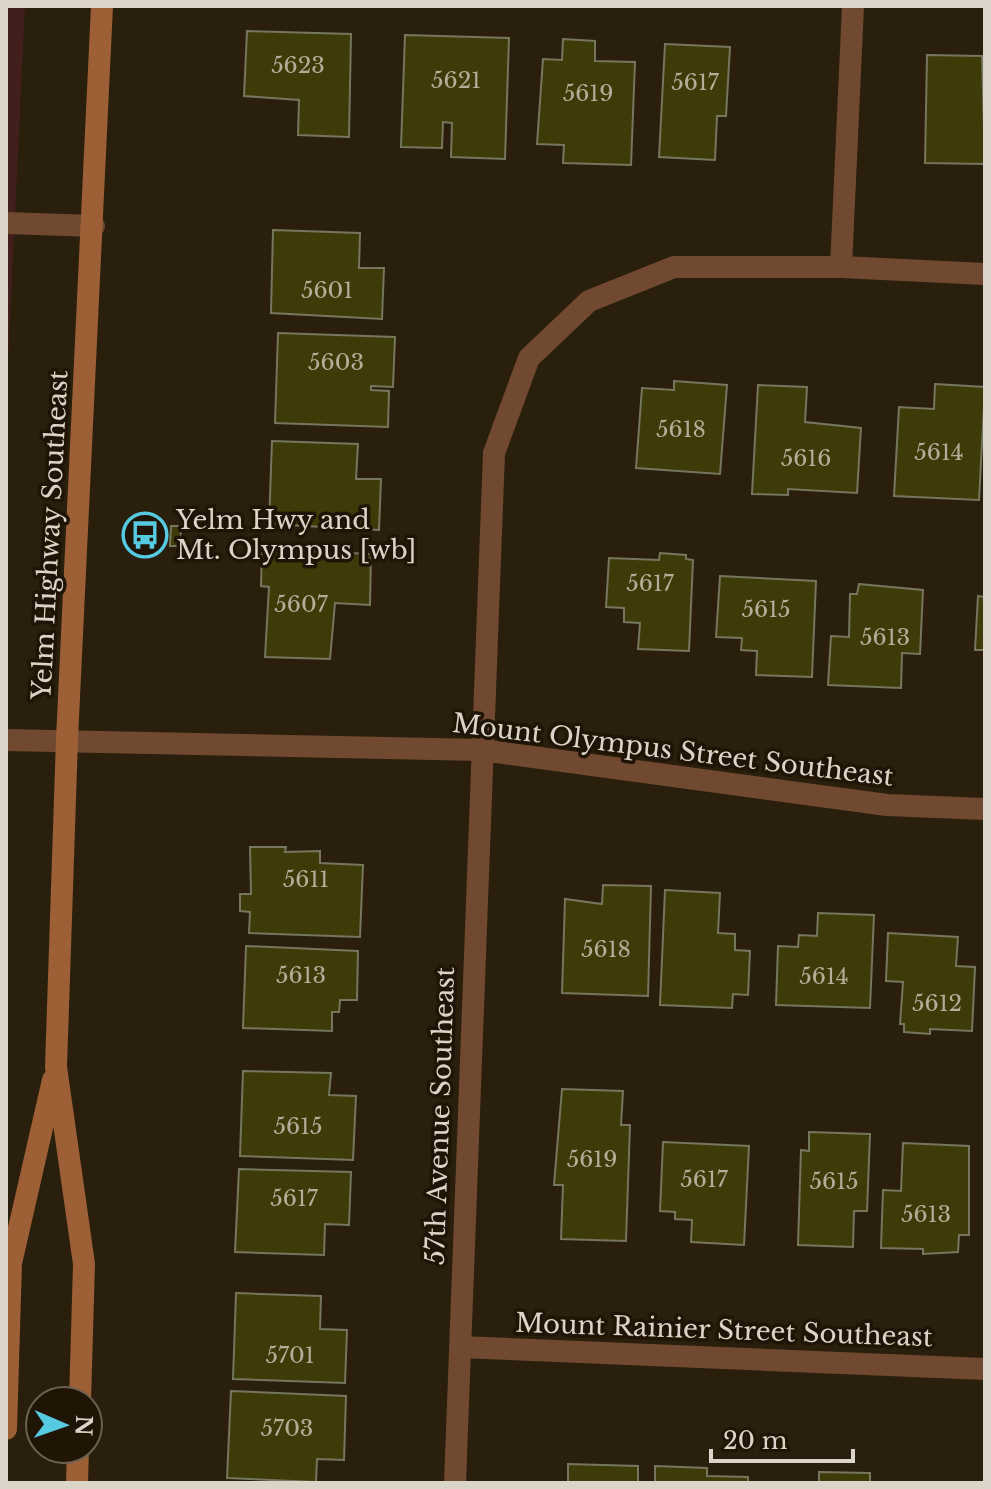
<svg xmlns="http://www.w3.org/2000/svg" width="991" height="1489" viewBox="0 0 991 1489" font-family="'Libre Baskerville',serif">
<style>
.green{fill:#421f1c}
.building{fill:#3e3b09;stroke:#76755e;stroke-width:2}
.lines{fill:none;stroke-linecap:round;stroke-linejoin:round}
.service{stroke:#704930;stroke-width:22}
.minor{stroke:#704930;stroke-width:22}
.secondary{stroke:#9c5f36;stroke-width:22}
.labels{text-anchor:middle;stroke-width:7;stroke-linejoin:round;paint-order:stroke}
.number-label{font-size:22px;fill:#b4ae98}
.poi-label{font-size:26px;fill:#dbd4c8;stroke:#201504;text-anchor:start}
.street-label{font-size:26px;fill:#dbd4c8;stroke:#201504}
</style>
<rect width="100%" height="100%" fill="#291f0c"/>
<path class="green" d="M6,6H25L6,404Z"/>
<g class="building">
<path d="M247,31L351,34L349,137L298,135L299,100L244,96Z"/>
<path d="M405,35L509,38L505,159L451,157L452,123L443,122L442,148L401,147Z"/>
<path d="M563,39L595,41V61L635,62L631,165L563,163L564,145L537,144L543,59L562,60Z"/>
<path d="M665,44L730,47L726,116H717L715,160L659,157Z"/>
<path d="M927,55L982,56L985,164L925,163Z"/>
<path d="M273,230L360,233L359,268H384L382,319L271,313Z"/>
<path d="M278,333L395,337L393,387L371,386V390L389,391L388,427L275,423Z"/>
<path d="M674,381L727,385L720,474L636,468L642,388L674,390Z"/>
<path d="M935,384L985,387L979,500L894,496L899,407L934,409Z"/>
<path d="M758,385L807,387L805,422L861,428L857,493L788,489V495L752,494Z"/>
<path d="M272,441L358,444L356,479H381L379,530L269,524Z"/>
<path d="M171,526H181L180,546H170Z"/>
<path d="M262,549L371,554L370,605L335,603L330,659L265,657L269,587L261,586Z"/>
<path d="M660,553L686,555V559L693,560L689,651L638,649L640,623L624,622V608L606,607L609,558L659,560Z"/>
<path d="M720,576L816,581L812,677L756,675L757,651L741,650L742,638L716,637Z"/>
<path d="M859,584L923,590L920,654L902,653L901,688L828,685L831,636L849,637L850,594H857Z"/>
<path d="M978,596L985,597V650H975Z"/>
<path d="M250,847H286L285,852L320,851V863L363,865L360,937L249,933L250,912L240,911V894H251Z"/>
<path d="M603,885L651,886L648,996L562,993L565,899L602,904Z"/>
<path d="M665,890L720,893L718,933L735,934V950L750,951L748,995L733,994L732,1008L660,1005Z"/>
<path d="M818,913L874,915L870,1008L776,1005L778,946L798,947L799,935L817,936Z"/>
<path d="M888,933L958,937L956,966L975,967L972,1031L930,1029V1034L904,1032V1024H900L903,982L886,981Z"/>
<path d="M246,946L358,951L357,1000H340L339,1012H332V1031L243,1028Z"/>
<path d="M243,1071L331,1073L329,1095L356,1096L353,1160L240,1156Z"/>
<path d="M562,1089L623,1091L621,1125H630L626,1241L561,1239L563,1185H554Z"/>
<path d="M809,1132L870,1134L867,1211H854L853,1247L798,1245L801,1150L809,1151Z"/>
<path d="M663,1142L749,1146L744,1245L691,1242L692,1220L675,1219V1212L660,1211Z"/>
<path d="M903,1143L969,1146V1235H959L958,1252L923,1254V1249L881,1248L883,1190L901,1191Z"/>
<path d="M239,1169L351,1172L349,1225L325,1224L324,1255L235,1252Z"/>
<path d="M236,1293L321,1296L320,1329L347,1330L345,1383L233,1379Z"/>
<path d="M231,1391L346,1396L344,1460L317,1459L316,1482L227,1478Z"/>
<path d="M568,1464L638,1466V1483H543L568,1482Z"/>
<path d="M655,1466L707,1468V1476L748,1477V1483H655Z"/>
<path d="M819,1472L870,1473V1483H819Z"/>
</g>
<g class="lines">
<path class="service" d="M6,223L94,226"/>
<g class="minor">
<path d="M841,267L853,6"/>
<path d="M6,740L481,750L887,805L985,809"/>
<path d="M461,1347L985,1369"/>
<path d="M455,1483L494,453L529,358L589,301L674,267H841L985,274"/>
</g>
<g class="secondary">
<path d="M80,1401L84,1264L56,1067L67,739L102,6"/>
<path d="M6,1429L11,1263L53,1080"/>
<path d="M77,1483L78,1449"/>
</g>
</g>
<defs>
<g id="bus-ring" transform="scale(2.3)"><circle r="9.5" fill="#201504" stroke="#55cae0" stroke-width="1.5"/><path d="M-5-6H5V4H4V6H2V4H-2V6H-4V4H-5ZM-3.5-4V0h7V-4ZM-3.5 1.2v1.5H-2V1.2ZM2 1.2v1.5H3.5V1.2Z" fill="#55cae0"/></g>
</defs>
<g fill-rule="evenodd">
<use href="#bus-ring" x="145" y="535"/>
</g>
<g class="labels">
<g class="number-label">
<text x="298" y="73">5623</text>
<text x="456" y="88">5621</text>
<text x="695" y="90">5617</text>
<text x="588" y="101">5619</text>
<text x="327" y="298">5601</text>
<text x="336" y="370">5603</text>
<text x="681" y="437">5618</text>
<text x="939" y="460">5614</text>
<text x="806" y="466">5616</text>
<text x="650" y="591">5617</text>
<text x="301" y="612">5607</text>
<text x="766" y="617">5615</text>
<text x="885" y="645">5613</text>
<text x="306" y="887">5611</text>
<text x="606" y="957">5618</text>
<text x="301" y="983">5613</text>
<text x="824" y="984">5614</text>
<text x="937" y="1011">5612</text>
<text x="298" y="1134">5615</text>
<text x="592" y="1167">5619</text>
<text x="704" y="1187">5617</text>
<text x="834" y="1189">5615</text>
<text x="294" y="1206">5617</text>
<text x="926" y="1222">5613</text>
<text x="290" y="1363">5701</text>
<text x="287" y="1436">5703</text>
</g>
<g class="poi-label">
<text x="176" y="529">Yelm Hwy and<tspan x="176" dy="30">Mt. Olympus [wb]</tspan></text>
</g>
<g class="street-label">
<text transform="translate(50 535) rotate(-87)" y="9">Yelm Highway Southeast</text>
<text transform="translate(673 750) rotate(7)" y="9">Mount Olympus Street Southeast</text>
<text transform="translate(440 1116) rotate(-88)" y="9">57th Avenue Southeast</text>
<text transform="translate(724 1330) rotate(2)" y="9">Mount Rainier Street Southeast</text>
</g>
</g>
<rect width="991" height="1489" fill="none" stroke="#dbd4c8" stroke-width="16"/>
<g transform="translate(64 1425) rotate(92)"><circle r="38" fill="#201504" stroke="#6b6152" stroke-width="2"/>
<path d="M0-6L14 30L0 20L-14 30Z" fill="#55cae0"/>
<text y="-12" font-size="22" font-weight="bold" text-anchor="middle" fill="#dbd4c8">N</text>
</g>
<path d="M711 1449v12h142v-12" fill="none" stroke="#dbd4c8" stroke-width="4"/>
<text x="723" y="1449" font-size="24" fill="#dbd4c8" stroke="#201504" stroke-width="6" paint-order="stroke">20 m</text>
</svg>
